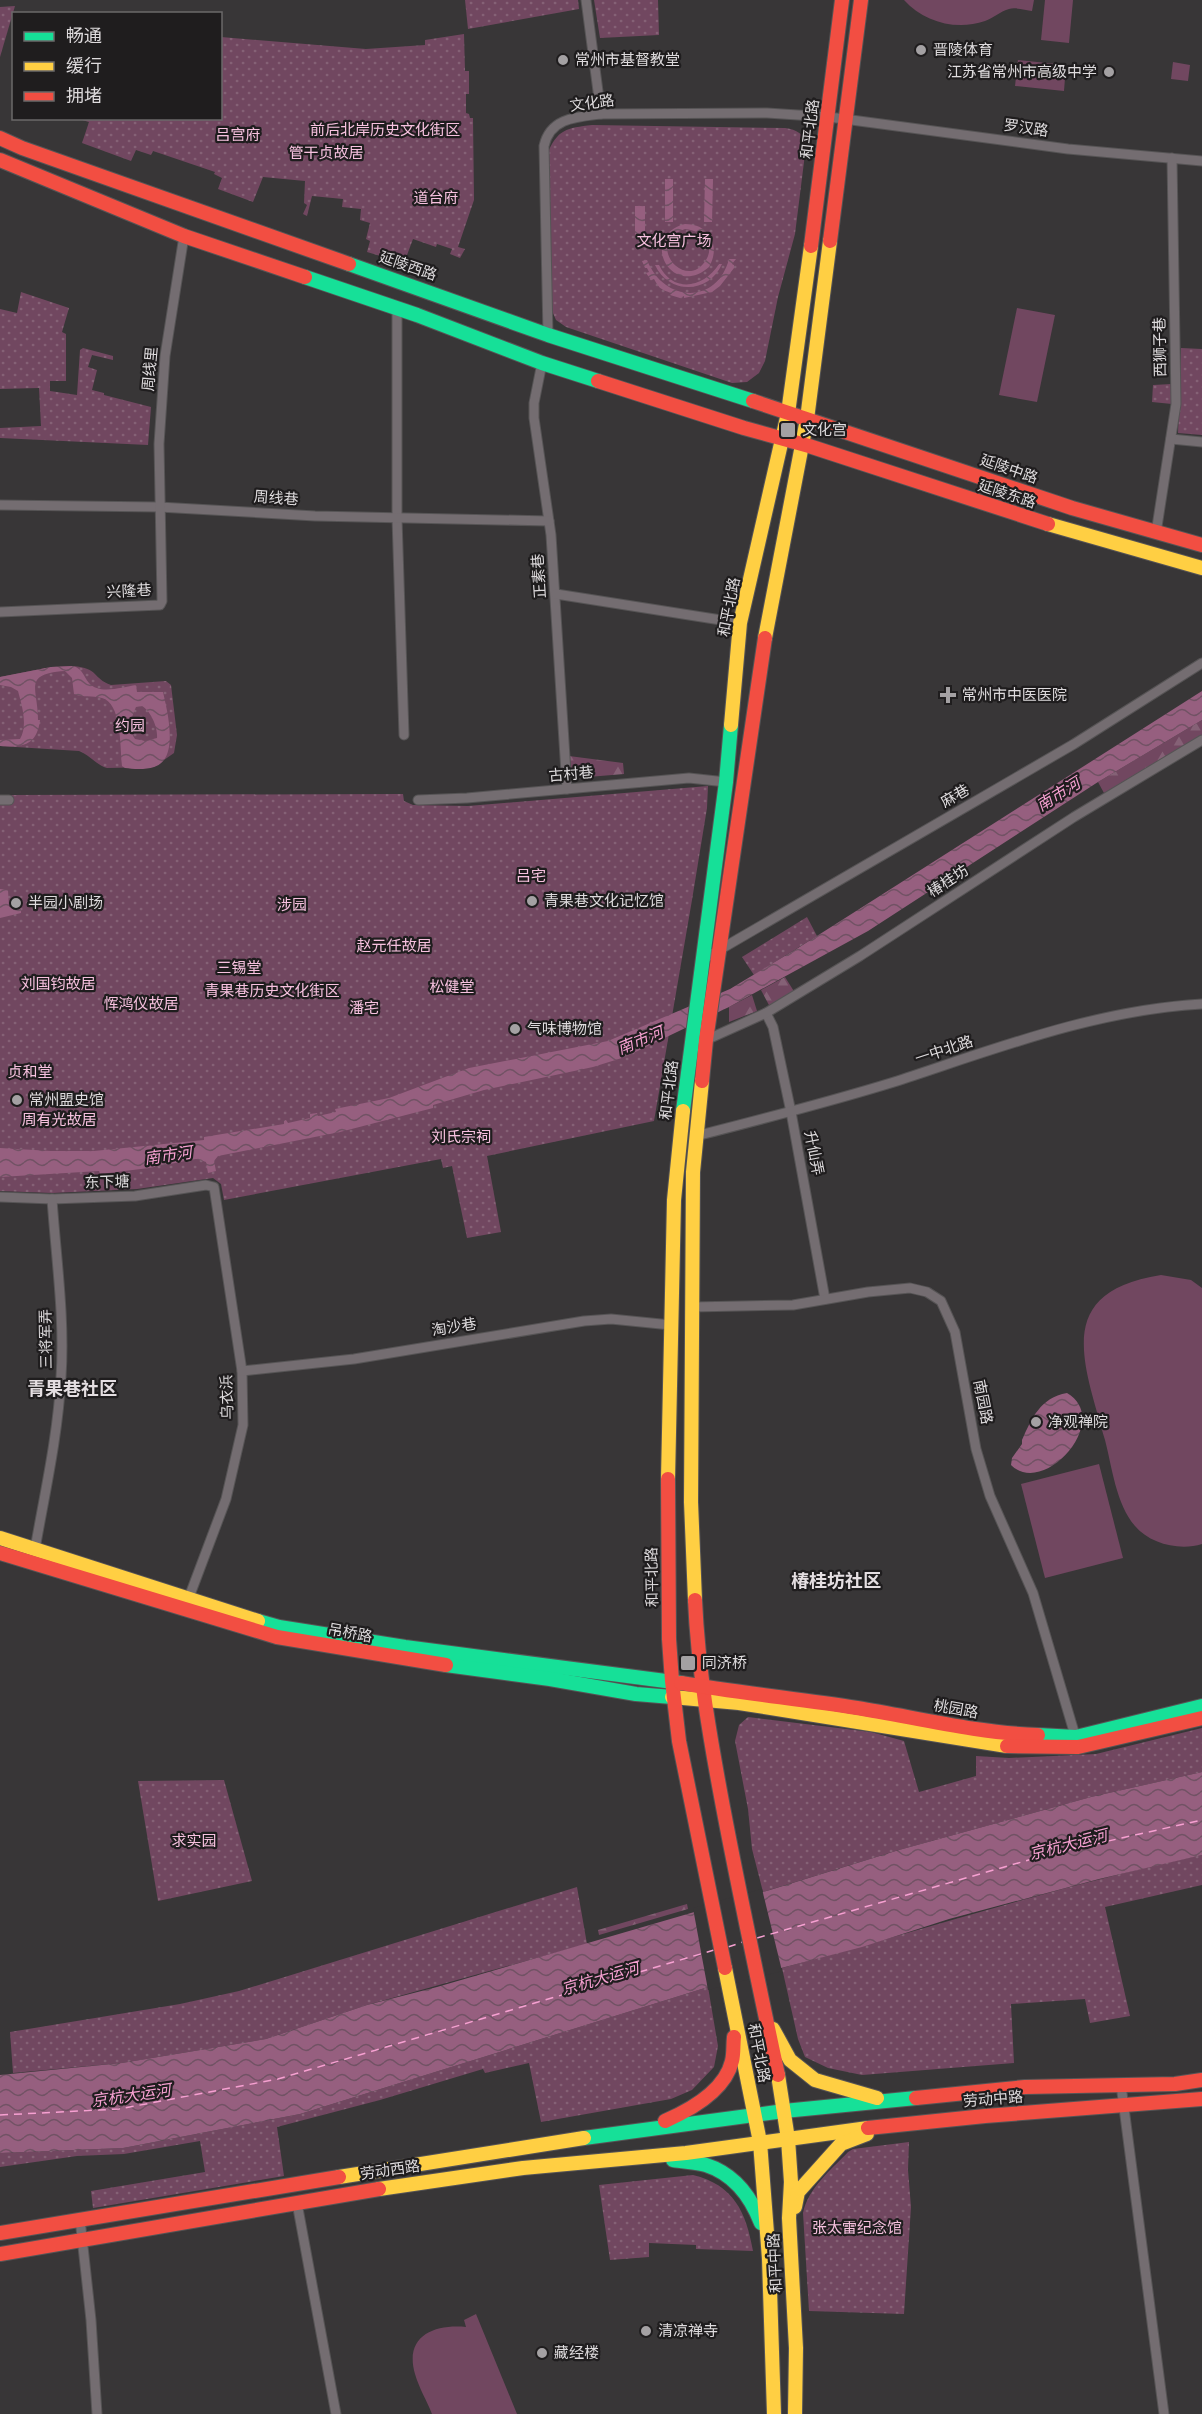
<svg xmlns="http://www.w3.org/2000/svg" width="1202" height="2414" viewBox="0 0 1202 2414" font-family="'Nunito Sans','Noto Sans SC',sans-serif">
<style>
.grass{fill:#714760}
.forest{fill:url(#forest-firs)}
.park{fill:url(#park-dots)}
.water{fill:url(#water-waves);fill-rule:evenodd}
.pier{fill:#383637}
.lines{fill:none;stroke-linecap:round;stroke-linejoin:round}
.ferry{stroke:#f6a0d1;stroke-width:1.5;stroke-dasharray:8 6;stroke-linecap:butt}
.street-casing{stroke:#565455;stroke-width:11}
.fast-casing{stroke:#565455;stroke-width:16}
.slow-casing{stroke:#565455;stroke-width:16}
.jam-casing{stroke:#565455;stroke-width:16}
.street{stroke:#746d71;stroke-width:9}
.fast{stroke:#16e098;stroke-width:14}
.slow{stroke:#ffcf43;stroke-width:14}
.jam{stroke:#f24e42;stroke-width:14}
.poi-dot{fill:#a4a1a3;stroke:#1f1d1e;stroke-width:2}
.labels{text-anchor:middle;stroke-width:4.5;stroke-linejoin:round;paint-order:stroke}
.poi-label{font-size:15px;fill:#dedbdd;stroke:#1f1d1e;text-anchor:start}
.street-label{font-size:15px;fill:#dedbdd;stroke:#1f1d1e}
.park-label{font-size:15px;fill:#f7c1df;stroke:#1f1d1e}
.water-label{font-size:16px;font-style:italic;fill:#f6a0d1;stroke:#1f1d1e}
.quarter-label{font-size:18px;font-weight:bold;fill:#e4dee1;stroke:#1f1d1e}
</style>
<defs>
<pattern id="forest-firs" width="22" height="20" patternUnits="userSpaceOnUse" patternTransform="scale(1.5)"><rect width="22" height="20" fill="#714760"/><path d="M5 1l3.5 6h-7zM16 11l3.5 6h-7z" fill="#856176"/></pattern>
<pattern id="park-dots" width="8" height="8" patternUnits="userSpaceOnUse" patternTransform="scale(1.5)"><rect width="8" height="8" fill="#714760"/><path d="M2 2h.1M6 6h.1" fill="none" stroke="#856176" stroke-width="1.8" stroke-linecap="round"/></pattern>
<pattern id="water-waves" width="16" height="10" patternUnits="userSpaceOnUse" patternTransform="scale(1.5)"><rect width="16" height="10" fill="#965f7f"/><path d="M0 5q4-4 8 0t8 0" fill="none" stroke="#715264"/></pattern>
</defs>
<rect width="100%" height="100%" fill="#383637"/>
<g class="grass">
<path d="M904,0H1034L1032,11C1026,10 1015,7 1009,9C1001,11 993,18 985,21C956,31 924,22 904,0Z"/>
<path d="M1045,0H1073L1069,43L1041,40Z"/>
<path d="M1018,60L1066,65L1064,91L1015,86Z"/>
<path d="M1173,62L1190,65L1188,81L1171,79Z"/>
<path d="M1017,308L1055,315L1037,402L999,395Z"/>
<path d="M1161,1275L1191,1280L1202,1288V1544C1180,1551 1150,1544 1135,1526C1116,1504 1112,1467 1105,1440C1084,1363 1052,1292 1161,1275Z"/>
<path d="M1099,1464L1123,1558L1045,1578L1021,1484Z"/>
<path d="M476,2314L517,2414H432C427,2401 419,2388 415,2374C404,2336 434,2324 466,2327L464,2320Z"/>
</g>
<g class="forest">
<path d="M1202,720V735L1104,793L1098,782Z"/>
<path d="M569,756L623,763L624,774L576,778L571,773Z"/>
<path d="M785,977L795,993L770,1007L761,990Z"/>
<path d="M752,995L757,1011L729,1022V1007Z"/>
<path d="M687,1904L688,1909L599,1935L598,1930Z"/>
</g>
<g class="park">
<path d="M465,0H578L579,9L468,29Z"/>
<path d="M594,0H658L659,35L600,38Z"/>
<path d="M15,6L0,57V7Z"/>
<path d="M464,34L465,71H469V94H466V113L469,114L470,118H473L474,200L458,247L465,249L460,258L450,254L452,249L437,244L436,247L413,239L404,263L367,252L370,241L366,239L370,223L360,220L361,209L342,207L343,199L312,196L307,216L303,214L307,205L304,203L305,181L263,177L253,202L218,189L222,178L214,174L215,172L162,154L153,151L151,155L136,150L131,161L82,143L89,122L79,119L220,118L221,37L366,49L425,45V40Z"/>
<path d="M592,125L785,128C797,130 804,133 806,146L795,234L778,297L765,361L759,373L747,382L732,383L566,327L556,320L552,311L547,155C557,129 567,128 592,125Z"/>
<path d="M21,292L69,308L62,332L66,334V381H50V391L77,395L80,350L83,348L113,356V360L92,355L88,367L97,370L92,390L104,393V395L151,407L148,445L0,438V428L41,426L39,388L0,389V309L17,313Z"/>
<path d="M1181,348L1202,349V435L1178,433Z"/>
<path d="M1172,384V404L1152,402L1153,385Z"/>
<path d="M73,666C99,668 93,679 111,685L166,681L171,685L177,735L174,753L154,767L107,768C96,765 90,755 79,751L0,746V677L51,667Z"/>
<path d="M708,786L707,808L692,900L654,1121L487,1156L501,1232L467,1238L452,1166L443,1168L441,1159L224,1200L221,1184L213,1178L137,1189L52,1193L0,1191V804L9,805V795L403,794L404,801L413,805L468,806Z"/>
<path d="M807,917L817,936L754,975L742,957Z"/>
<path d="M748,1717L871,1732L904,1741L919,1792L976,1776V1756L1009,1758L1096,1754L1202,1728V1772L1091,1797L899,1850L763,1892L752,1849L748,1809L735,1741L739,1725Z"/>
<path d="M224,1780L252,1881L158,1901L138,1781Z"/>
<path d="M1202,1855V1885L1105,1907L1130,2016L1090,2023L1085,1999L1011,2004L1014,2063L862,2075L828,2068L805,2057L798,2039L782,1968C922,1931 1060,1885 1202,1855Z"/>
<path d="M577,1887L587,1944L367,2005L266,2039L122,2063L13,2073L10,2032L180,2004L239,1991Z"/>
<path d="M708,1987L718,2046L714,2067L692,2090L671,2099L541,2122L529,2063L485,2073L483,2069L380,2100L277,2127L284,2176L93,2208L91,2191L205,2172L200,2141L124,2154L77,2156L0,2167V2153L123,2148L300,2114Z"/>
<path d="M909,2142L908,2170L911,2207L904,2314L809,2311L803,2213C808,2188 831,2170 848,2152L853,2149Z"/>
<path d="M693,2175C734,2185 746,2212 753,2251L696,2249V2245L649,2243V2257L610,2260L599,2185Z"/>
</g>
<g class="water">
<rect x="665" y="179" width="8" height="43"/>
<path d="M705,179H713L712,222H704Z"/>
<rect x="635" y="206" width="10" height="33"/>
<path d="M685,224C710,224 721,246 709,267C671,300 638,236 685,224ZM685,229C701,230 716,244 706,260C686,293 643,243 685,229Z"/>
<path d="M729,259H736L732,264L734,265V268L720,286L712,292L684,298V296L680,298L670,295L671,293C660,289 659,288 654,279L651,280L646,273L649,272L647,268H645L642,261L647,260C664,303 717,305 729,259Z"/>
<path d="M719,264H722C709,294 669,295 655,265H659C673,294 704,288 719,264Z"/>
<path d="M73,666C83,669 83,676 89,683C99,695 123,687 136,685L137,692H163C167,710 180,759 154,767C145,770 133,769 125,768L122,766C120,748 122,703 102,698C92,695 83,698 74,694L72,678L65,671C22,674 38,688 38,720H40C37,745 23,748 0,746V740L20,739C28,725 22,706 18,691L11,687L0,685V677L51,667ZM142,706C151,711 158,728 157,738L145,741L135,739C128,730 131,717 136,707Z"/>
<path d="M1202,691V720L1098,782L868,931L729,1007L625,1057L593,1067L484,1090L433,1105V1108L340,1132L218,1156L214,1161L216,1171L208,1173L206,1162L196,1159L149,1168L100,1174L99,1171L0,1177V1148L51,1151H94L204,1140V1137L284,1124V1120H286L288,1123L310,1118V1114L317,1113L318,1116L336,1112L335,1109L389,1098L469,1068L608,1041L730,989L798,948Z"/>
<path d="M0,889L8,890L9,907H21V913L0,918Z"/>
<path d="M1067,1393C1113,1420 1044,1498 1011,1465L1012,1458L1022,1444V1440C1032,1418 1040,1398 1067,1393Z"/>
<path d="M1202,1772V1855L1099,1879L949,1919L862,1947L708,1987L300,2114L123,2148L0,2153V2075L122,2063L266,2039L367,2005L437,1987L770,1890L899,1850L1091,1797Z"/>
</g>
<path class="pier" d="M762,1889L782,1971L708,1990L693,1908Z"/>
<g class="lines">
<g class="ferry">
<path d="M757,1938L1046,1855L1202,1820"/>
<path d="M728,1947L743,1942"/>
<path d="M0,2115L119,2109L278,2079L714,1950"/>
</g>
<g class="street-casing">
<g id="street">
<path d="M586,0L601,114"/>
<path d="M397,308V518L404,735"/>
<path d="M548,335L544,146C550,118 576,117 601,114L767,113L829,117L1068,149L1202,161"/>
<path d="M542,363L534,403V418L551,535L567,789"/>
<path d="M1171,439L1202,442"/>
<path d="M0,505L159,507L315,516L549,521"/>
<path d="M1156,533L1176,404L1172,158"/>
<path d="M556,594L740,623"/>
<path d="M0,612L160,605L162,601L159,444L165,356L184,236"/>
<path d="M0,800H9"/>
<path d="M418,800L467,798L689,778L726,782"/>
<path d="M702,960L1074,744L1202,663"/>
<path d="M766,1013L773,1027L791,1112L825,1299"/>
<path d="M706,1040L766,1013L860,956L1074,817L1202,740"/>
<path d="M696,1136C763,1119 829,1102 894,1082C995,1049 1095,1010 1202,1004"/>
<path d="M0,1197L52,1199L135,1196L206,1185L214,1187L242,1371L243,1425L226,1499L188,1600"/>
<path d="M692,1307L793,1305L868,1292L910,1288L927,1292L941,1301L955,1332L976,1449L990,1496L1033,1593L1077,1742"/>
<path d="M242,1371L354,1359L584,1321L611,1319L671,1325"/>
<path d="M35,1549C45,1492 58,1435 61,1377C65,1318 56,1258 52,1199"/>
<path d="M1121,2085L1164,2414"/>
<path d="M297,2203L336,2414"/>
<path d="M80,2219L91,2320L97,2414"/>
</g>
</g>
<g class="fast-casing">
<g id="fast">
<path d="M349,264L548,335L753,401"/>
<path d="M305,277L417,315L542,363L598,381"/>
<path d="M683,1111L726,782L731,725"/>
<path d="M258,1621L279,1627L405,1647L681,1683"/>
<path d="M446,1665L550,1679L636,1694L672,1697"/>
<path d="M1038,1735L1076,1737L1202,1706"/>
<path d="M584,2138L784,2111L916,2098"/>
<path d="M673,2160C684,2162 696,2162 706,2165C734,2174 751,2197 761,2223"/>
</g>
</g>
<g class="slow-casing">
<g id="slow">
<path d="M1048,524L1202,568"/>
<path d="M765,638L807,419L830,241"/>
<path d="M731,725L740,623L788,413L811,246"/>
<path d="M668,1479L674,1200L683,1111"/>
<path d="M0,1538L258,1621"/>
<path d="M695,1600L691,1502L693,1172L702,1081"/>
<path d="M672,1697L739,1703L1007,1746"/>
<path d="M725,1968L760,2142L769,2259L774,2414"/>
<path d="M773,2029L790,2060L815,2080L877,2098"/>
<path d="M778,2075L788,2139L791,2182L789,2218L796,2348L795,2414"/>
<path d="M339,2177L584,2138"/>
<path d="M379,2189L523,2168L686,2153L868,2128"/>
<path d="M795,2207L798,2192L841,2144L867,2134"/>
</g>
</g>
<g class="jam-casing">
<g id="jam">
<path d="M0,138L22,148L349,264"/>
<path d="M0,160L184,236L305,277"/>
<path d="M830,241L861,0"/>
<path d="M811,246L842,0"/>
<path d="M598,381L744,428L809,446L1048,524"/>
<path d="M753,401L1072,508L1202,545"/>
<path d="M702,1081L706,1040L765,638"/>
<path d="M668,1479L669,1639L672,1681L679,1741L725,1968"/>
<path d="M0,1553L277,1637L446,1665"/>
<path d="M695,1600C698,1669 710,1738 723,1807C740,1897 759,1986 778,2075"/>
<path d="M681,1683C740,1693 799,1699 857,1708C918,1718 977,1733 1038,1735"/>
<path d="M1007,1746L1078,1747L1202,1718"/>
<path d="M916,2098L1025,2087L1175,2084L1202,2080"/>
<path d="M665,2121C690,2110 725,2091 732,2061C734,2053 733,2045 734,2037"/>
<path d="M868,2128L985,2116L1202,2099"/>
<path d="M0,2233L339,2177"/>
<path d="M0,2254L379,2189"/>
</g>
</g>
<use href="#street" class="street"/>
<use href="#fast" class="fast"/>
<use href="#slow" class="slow"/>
<use href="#jam" class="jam"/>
</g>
<g class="poi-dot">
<circle cx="921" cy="50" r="6"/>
<circle cx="563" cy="60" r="6"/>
<circle cx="1109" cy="72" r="6"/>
<rect x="780" y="422" width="16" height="16" rx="3"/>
<path d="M945 686h6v6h6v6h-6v6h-6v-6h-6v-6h6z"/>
<circle cx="532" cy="901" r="6"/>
<circle cx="16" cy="903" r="6"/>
<circle cx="515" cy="1029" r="6"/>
<circle cx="17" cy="1100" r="6"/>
<circle cx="1036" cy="1422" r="6"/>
<rect x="680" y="1655" width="16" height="16" rx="3"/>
<circle cx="646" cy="2331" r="6"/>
<circle cx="542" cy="2353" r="6"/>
</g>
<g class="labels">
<g class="poi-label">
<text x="933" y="55">晋陵体育</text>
<text x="575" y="65">常州市基督教堂</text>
<text x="1097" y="77" text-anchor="end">江苏省常州市高级中学</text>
<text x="802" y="435">文化宫</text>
<text x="962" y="700">常州市中医医院</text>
<text x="544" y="906">青果巷文化记忆馆</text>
<text x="28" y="908">半园小剧场</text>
<text x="527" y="1034">气味博物馆</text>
<text x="29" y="1105">常州盟史馆</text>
<text x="1048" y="1427">净观禅院</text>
<text x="702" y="1668">同济桥</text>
<text x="658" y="2336">清凉禅寺</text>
<text x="554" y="2358">藏经楼</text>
</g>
<g class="street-label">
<text transform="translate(592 103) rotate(-8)" y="5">文化路</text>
<text transform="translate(1026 128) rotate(8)" y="5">罗汉路</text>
<text transform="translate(810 129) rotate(-83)" y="5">和平北路</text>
<text transform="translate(408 266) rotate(19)" y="5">延陵西路</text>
<text transform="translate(1160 347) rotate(-91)" y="5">西狮子巷</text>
<text transform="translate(150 369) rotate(-85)" y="5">周线里</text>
<text transform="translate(1009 469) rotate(19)" y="5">延陵中路</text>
<text transform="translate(1007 494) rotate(18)" y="5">延陵东路</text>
<text transform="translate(276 498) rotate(4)" y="5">周线巷</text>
<text transform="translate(539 576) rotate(-94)" y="5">正素巷</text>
<text transform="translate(129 591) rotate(-3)" y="5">兴隆巷</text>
<text transform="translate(729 607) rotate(-79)" y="5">和平北路</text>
<text transform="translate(571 774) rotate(-5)" y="5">古村巷</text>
<text transform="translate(955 796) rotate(-30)" y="5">麻巷</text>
<text transform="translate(948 881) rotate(-33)" y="5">椿桂坊</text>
<text transform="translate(944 1050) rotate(-18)" y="5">一中北路</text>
<text transform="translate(669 1090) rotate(-83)" y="5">和平北路</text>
<text transform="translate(814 1153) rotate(79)" y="5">升仙弄</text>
<text transform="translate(107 1182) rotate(-2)" y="5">东下塘</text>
<text transform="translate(454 1327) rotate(-9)" y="5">淘沙巷</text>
<text transform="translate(46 1339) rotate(-91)" y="5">三将军弄</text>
<text transform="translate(227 1397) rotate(-91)" y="5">乌衣浜</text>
<text transform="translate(983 1402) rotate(79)" y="5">南园路</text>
<text transform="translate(652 1577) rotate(-91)" y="5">和平北路</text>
<text transform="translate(350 1633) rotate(10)" y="5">吊桥路</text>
<text transform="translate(956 1709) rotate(10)" y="5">桃园路</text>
<text transform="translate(759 2053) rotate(79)" y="5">和平北路</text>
<text transform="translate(993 2099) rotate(-5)" y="5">劳动中路</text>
<text transform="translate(390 2170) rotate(-8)" y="5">劳动西路</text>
<text transform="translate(775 2263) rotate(-93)" y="5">和平中路</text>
</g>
<g class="park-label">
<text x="385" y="135">前后北岸历史文化街区</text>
<text x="238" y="140">吕宫府</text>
<text x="326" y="158">管干贞故居</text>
<text x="436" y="203">道台府</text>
<text x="674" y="246">文化宫广场</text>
<text x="130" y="731">约园</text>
<text x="531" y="881">吕宅</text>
<text x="292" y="910">涉园</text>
<text x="394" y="951">赵元任故居</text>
<text x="239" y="973">三锡堂</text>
<text x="58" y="989">刘国钧故居</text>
<text x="452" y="992">松健堂</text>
<text x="272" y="996">青果巷历史文化街区</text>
<text x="141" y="1009">恽鸿仪故居</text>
<text x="364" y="1013">潘宅</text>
<text x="30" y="1077">贞和堂</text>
<text x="59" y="1125">周有光故居</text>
<text x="461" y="1142">刘氏宗祠</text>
<text x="194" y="1846">求实园</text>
<text x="857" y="2233">张太雷纪念馆</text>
</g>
<g class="water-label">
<text transform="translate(1058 794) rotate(-32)" y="6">南市河</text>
<text transform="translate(640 1040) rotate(-22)" y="6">南市河</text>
<text transform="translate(168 1155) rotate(-8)" y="6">南市河</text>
<text transform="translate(1068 1844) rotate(-14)" y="6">京杭大运河</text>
<text transform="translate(600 1978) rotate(-16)" y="6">京杭大运河</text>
<text transform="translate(131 2095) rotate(-8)" y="6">京杭大运河</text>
</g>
<g class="quarter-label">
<text x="72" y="1395">青果巷社区</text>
<text x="836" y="1587">椿桂坊社区</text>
</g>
</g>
<rect x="12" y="12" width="210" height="108" fill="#1f1d1e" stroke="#6b696a" stroke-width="1.5"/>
<rect x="24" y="32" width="30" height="9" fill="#16e098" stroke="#6b696a" stroke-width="1.5"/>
<text x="66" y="42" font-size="18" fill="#dedbdd">畅通</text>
<rect x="24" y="62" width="30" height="9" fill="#ffcf43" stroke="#6b696a" stroke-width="1.5"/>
<text x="66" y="72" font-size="18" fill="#dedbdd">缓行</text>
<rect x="24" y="92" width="30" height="9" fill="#f24e42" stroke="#6b696a" stroke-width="1.5"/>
<text x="66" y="102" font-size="18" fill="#dedbdd">拥堵</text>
</svg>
